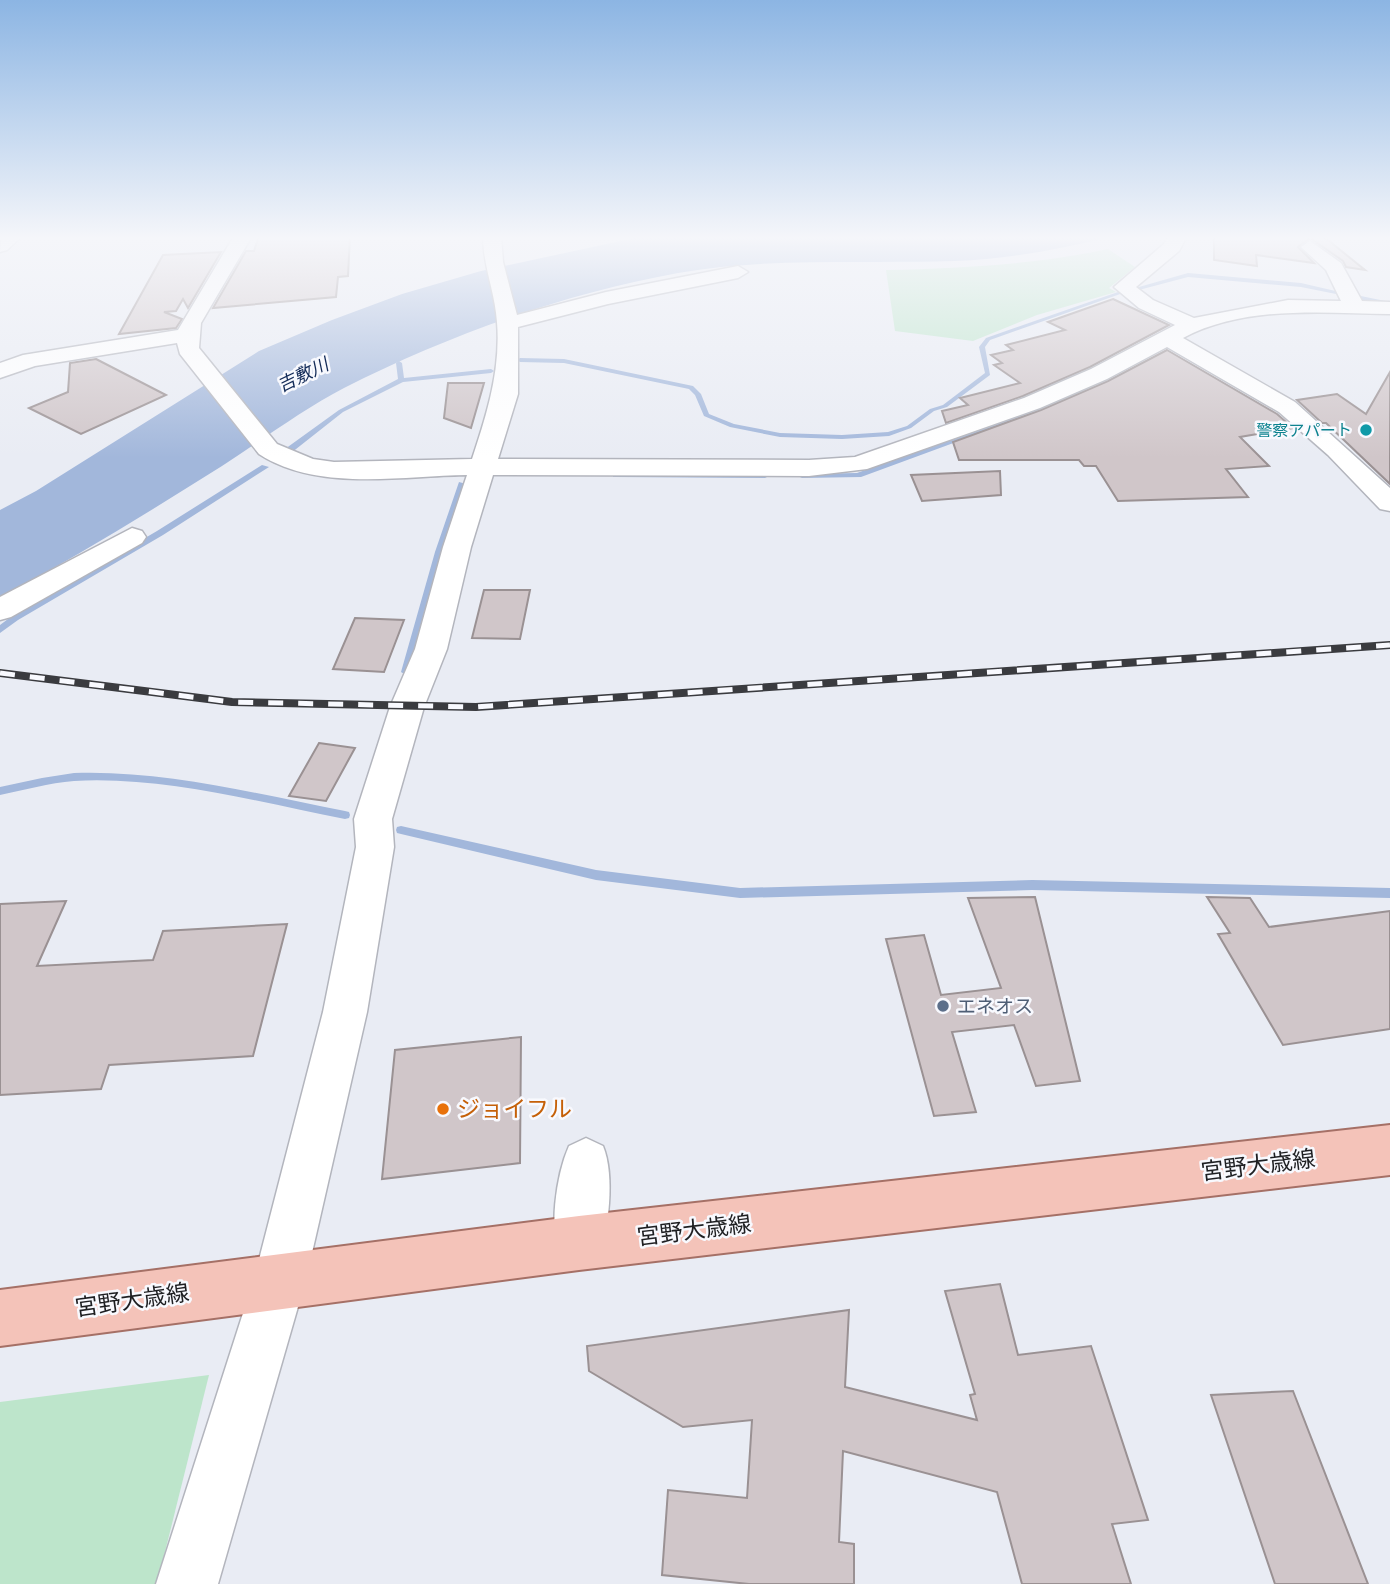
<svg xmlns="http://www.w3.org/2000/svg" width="1390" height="1584" viewBox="0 0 1390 1584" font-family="Inter,'Noto Sans JP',sans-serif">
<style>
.green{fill:#bde5cb}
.water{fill:#a2b7db}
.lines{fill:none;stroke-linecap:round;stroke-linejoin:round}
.stream{fill:#a2b7db;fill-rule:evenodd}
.building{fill:#d0c6c9;stroke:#9a9193;stroke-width:2}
.minor-casing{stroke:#b3b5bd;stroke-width:3}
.major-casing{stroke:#a57066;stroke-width:4}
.minor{fill:#fff;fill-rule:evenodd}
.major{fill:#f4c3b9;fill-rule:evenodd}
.rail-casing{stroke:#3a3b3f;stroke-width:8}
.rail{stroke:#f8f9fe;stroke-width:5;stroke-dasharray:15;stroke-linecap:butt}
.culture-dot{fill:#0f9aa8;stroke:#f8f9fe;stroke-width:2.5}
.service-dot{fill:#5c6f8a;stroke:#f8f9fe;stroke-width:2.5}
.food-dot{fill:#e8710a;stroke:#f8f9fe;stroke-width:2.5}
.labels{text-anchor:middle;stroke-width:5;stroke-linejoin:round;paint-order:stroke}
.far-culture-label{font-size:16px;fill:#0d838f;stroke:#f8f9fe;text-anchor:end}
.far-water-label{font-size:18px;font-style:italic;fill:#132b58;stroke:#f8f9fe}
.service-label{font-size:19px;fill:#4e5e75;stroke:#f8f9fe;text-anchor:start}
.near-food-label{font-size:23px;fill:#c56008;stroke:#f8f9fe;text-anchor:start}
.near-street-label{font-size:23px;fill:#1e1f22;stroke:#f8f9fe}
</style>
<rect width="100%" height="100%" fill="#e9ecf4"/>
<g class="green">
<path d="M1108,249L1135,267L1109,288L1116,292L1037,315L973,341L895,331L886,270C961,268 1034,265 1108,249Z"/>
<path d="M209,1375L157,1584H0V1402Z"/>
</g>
<path class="water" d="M644,236H1114C1061,249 1009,259 954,261C862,264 769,257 678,273C563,294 448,335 344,388C302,410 262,440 222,466C149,512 76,557 0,598V510L36,491L259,351L332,320L402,294L481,271Z"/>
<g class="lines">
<g class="stream">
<path d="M1188,273L1301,283L1344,293L1341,295L1301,287L1188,277L1135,291L1132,289Z"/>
<path d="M1118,292L1123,293L990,340L985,347L990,375L947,407L934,411L911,428L889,436L842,439L780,437L730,427L704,416L695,395L689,389L564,363L520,362L517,360L520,358L564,359L693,386L701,394L709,414L734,424L780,433L842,435L888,432L907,426L930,409L943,405L985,373L979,347L986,338Z"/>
<path d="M1356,295L1390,302V306L1354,298L1353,297Z"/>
<path d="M399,361L402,363L404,378L491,369L494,371L491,373L403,382L343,412L291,453H285V449L339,410L398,379L396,363Z"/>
<path d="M1101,378L1106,379L1054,406L861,477L802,478L798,476L802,474L857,473L1050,404Z"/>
<path d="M262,465L269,467L163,535L18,620L0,633V625L12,616L157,531Z"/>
<path d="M613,473L765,474L769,476L765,478L616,477H613Z"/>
<path d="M459,482L466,484L443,552L411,672L406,675L401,672L435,552Z"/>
<path d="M74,773C166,770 256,794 345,811L349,812L350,815L349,818L345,819C258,802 163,776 74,781C49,783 24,790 0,795V787L42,778Z"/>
<path d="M401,826L596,870L740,888L1032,880L1390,888V898L1032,890L740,898L596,880L401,834L397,833L396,830L397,827Z"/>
</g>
</g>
<g class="building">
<path d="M259,236H350L348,276L338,277L336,297L213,308L246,251H254Z"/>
<path d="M1214,236H1323L1365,270L1346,267L1343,261L1310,238L1298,247L1314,263L1256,255L1257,266L1214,260Z"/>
<path d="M221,252L188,308L183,299L176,311L164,312L182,319L176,328L119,334L163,255Z"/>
<path d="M1113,299L1169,325L1090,367L1023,396L946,423L942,411L968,405L960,398L1020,383L994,365L1002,363L991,355L1013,350L1006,345L1065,330L1048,322Z"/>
<path d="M1167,350L1277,414L1293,428L1240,437L1269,466L1226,469L1248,497L1118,501L1096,466H1084L1079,460H959L953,442L1041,410L1108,381Z"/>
<path d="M96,359L166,395L81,434L29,408L68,392L70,363Z"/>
<path d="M1390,372V484L1326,423H1322L1297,400L1337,394L1366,414Z"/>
<path d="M448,383H484L471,428L444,418Z"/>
<path d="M1000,471L1001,495L922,501L911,475Z"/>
<path d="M484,590H530L520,639L472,638Z"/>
<path d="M355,618L404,620L384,672L333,669Z"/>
<path d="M319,743L355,748L326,801L289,796Z"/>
<path d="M1035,897L1080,1081L1036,1086L1014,1025L952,1032L976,1112L934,1116L886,939L924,935L941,995L1001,988L968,898Z"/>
<path d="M1207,897L1250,898L1269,927L1390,911V1029L1283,1045L1218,934L1230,933Z"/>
<path d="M66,901L37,966L153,960L163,931L287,924L253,1056L109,1065L101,1089L0,1095V904Z"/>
<path d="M521,1037L520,1163L382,1179L395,1050Z"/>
<path d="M1000,1284L1018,1355L1091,1346L1148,1520L1112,1524L1131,1584H1022L997,1492L843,1451L839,1542L854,1544V1584H749L662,1575L668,1490L747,1498L752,1420L683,1427L589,1371L587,1346L849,1310L845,1387L977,1420L970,1395L975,1394L945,1291Z"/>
<path d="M1293,1391L1368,1584H1275L1211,1395Z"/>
</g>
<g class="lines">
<g class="minor-casing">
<g id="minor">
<path d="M22,236L7,250L0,252L1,236Z"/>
<path d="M234,236H252L201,323L199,348L277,444L313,459L334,462L472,459C487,414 501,369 497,322C495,292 483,266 483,236H501L503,262L517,315L606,292L738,266L748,272L738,278L608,304L518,327V394L498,459L809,460L855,457L1024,398L1091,369L1175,325L1139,308L1114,287L1164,244L1169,236H1187L1179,251L1136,287L1153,300L1194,318L1288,300L1341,301L1326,270L1301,247L1310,241L1341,263L1362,301L1390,302V314C1322,313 1245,305 1183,338L1295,402L1390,488V511L1380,509L1328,455L1279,412L1167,347L1107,379L1040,408L867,469L809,476L493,475L471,547L447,649L424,707L392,819L394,847L367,1012L306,1279L218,1584H156L254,1279L323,1012L356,847L354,819L390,707L415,649L443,547L467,475C401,476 317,492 259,454L180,354L177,343L35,366L0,378V363L23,355L178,330Z"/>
<path d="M132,528L142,531L146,537L142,543L11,617L0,620V597Z"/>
<path d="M586,1138L603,1146C615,1175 609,1232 597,1261L579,1269L561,1261C548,1232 556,1175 569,1146Z"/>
</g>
</g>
<g class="major-casing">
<path id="major" d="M1390,1125V1175L579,1270L0,1346V1290L579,1216Z"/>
</g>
<use href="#minor" class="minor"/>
<use href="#major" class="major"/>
<g class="rail-casing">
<path id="rail" d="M0,673L232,702L476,707L1390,645"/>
</g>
<use href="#rail" class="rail"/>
</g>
<linearGradient id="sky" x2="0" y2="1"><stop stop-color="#8cb5e3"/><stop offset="0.52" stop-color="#f5f6fa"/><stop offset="1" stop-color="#f5f6fa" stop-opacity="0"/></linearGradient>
<rect width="1390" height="458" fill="url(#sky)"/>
<circle class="culture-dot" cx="1366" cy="430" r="7"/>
<circle class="service-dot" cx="943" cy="1006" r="7"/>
<circle class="food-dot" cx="443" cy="1109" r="7"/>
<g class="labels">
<g class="far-culture-label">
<text x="1352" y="436">警察アパート</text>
</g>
<g class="far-water-label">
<text transform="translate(303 375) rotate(-26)" y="6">吉敷川</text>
</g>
<g class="service-label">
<text x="957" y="1013">エネオス</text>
</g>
<g class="near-food-label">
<text x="457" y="1117">ジョイフル</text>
</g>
<g class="near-street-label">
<text transform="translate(1258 1165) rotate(-7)" y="8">宮野大歳線</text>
<text transform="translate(694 1230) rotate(-7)" y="8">宮野大歳線</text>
<text transform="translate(132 1300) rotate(-8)" y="8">宮野大歳線</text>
</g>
</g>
</svg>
